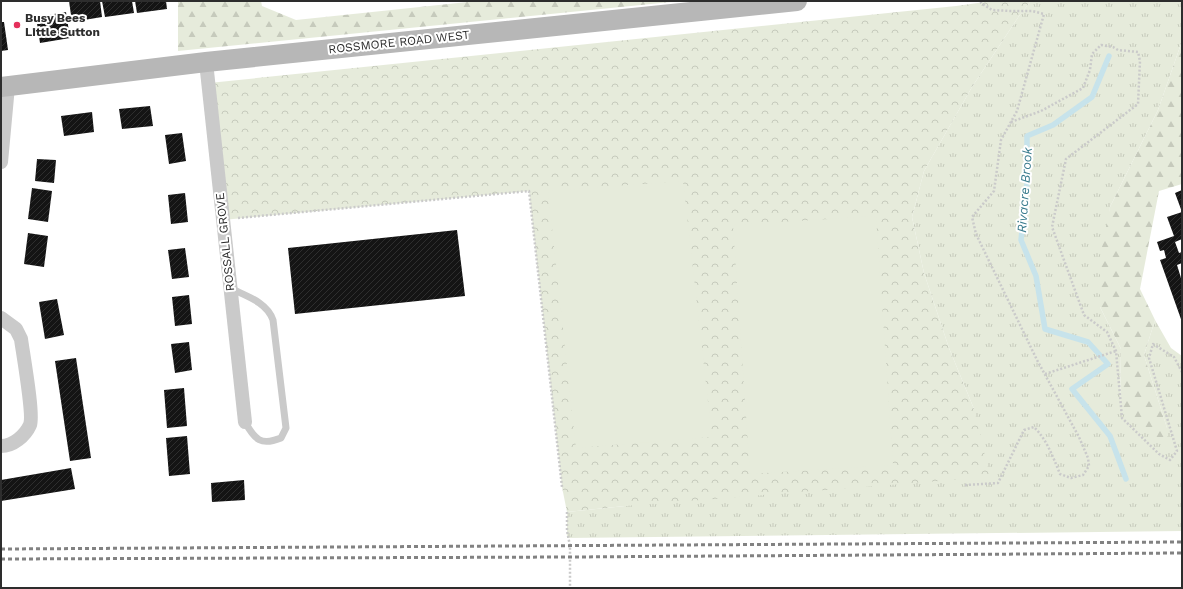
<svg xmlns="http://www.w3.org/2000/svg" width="1183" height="589" viewBox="0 0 1183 589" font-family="'Work Sans',sans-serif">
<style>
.grass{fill:url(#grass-tufts)}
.forest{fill:url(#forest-firs)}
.park{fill:url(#park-crowns)}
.pitch{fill:#e6ebdb}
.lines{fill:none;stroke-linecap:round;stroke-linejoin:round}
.stream{stroke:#c7e3eb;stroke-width:5.5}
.building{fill:url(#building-hatch)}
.path{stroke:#cacaca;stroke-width:2.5;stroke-dasharray:2 2;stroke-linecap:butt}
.service{stroke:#cacaca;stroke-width:7}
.minor{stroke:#cacaca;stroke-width:14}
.secondary{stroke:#b7b7b7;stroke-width:20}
.rail{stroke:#828282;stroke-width:3;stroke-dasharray:4 3;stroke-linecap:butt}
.poi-dot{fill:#e52f5b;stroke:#fff;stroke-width:1.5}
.labels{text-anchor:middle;stroke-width:4;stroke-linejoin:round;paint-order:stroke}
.poi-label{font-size:12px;font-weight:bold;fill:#2d2d2d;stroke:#fff;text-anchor:start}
.street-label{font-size:12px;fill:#2d2d2d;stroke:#fff}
.water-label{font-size:13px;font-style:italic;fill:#3c7d8f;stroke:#fff}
</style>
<defs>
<pattern id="grass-tufts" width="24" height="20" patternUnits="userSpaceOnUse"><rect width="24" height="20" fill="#e6ebdb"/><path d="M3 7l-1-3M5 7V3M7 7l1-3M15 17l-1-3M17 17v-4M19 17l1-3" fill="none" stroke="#c6cabc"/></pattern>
<pattern id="forest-firs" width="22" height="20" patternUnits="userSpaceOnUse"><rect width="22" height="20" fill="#e6ebdb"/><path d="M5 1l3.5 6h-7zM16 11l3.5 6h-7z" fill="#c6cabc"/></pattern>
<pattern id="park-crowns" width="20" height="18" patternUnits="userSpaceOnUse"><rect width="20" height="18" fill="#e6ebdb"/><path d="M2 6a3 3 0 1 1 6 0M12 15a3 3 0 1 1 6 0" fill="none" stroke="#c6cabc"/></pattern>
<pattern id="building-hatch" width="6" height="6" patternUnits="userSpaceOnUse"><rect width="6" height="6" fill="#141414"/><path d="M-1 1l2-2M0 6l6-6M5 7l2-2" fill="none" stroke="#2e2e2e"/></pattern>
</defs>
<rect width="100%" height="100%" fill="#fff"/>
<path class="grass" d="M1031,1H1182V41L1158,110L1110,207L1100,307L1121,349L1120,411L1167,428L1144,355L1155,320L1171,348L1182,356V531L567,538V512L625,506L974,409L949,348L924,273L912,217L924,171L972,87L1019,16Z"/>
<g class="forest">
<path d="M178,1H261L262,6L296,20L477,1H681L178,51Z"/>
<path d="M1182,41V184L1159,191L1140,289L1155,320L1144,355L1167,428V449L1120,411L1121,349L1100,307V257L1110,207L1158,110Z"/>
</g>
<path class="park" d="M992,1H1031L1019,16L972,87L924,171L912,217L924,273L949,348L974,409L990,477L625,506L567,512L562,487L529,191L223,220L209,83L956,6Z"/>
<g class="pitch">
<path d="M683,181L712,437L576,448L548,191Z"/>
<path d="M876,216L893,465L750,474L733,225Z"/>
</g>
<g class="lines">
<path class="stream" d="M1109,56L1092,97L1053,125L1027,136V183L1021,240L1036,276L1045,329L1088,342L1108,364L1072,389L1110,436L1126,479"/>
</g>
<g class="building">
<path d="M69,1H100L102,17L72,22Z"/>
<path d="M102,1H132L134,13L105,17Z"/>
<path d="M135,1H166L167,9L137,13Z"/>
<path d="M66,12L70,38L40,43L36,17Z"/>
<path d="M1,22H4L8,50L1,51Z"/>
<path d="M150,106L153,126L122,129L119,109Z"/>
<path d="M92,112L94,132L64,136L61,116Z"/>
<path d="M182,133L186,161L169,164L165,135Z"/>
<path d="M37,159L56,160L54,183L35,181Z"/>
<path d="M32,188L52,191L48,222L28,219Z"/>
<path d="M1182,190V239L1175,242L1179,253L1182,252V263L1177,265L1181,278L1182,277V322L1160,260L1166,258L1164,250L1160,251L1157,242L1174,236L1167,217L1182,212L1175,193Z"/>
<path d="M185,193L188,222L171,224L168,195Z"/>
<path d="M457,230L465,296L295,314L288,248Z"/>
<path d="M28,233L48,236L44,267L24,264Z"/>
<path d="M185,248L189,277L172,279L168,250Z"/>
<path d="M189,295L192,324L175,326L172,297Z"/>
<path d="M57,299L64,335L45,339L39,302Z"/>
<path d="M189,342L192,370L175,373L171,344Z"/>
<path d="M76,358L91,458L70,461L55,361Z"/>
<path d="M184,388L187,426L167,428L164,390Z"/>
<path d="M187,436L190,474L169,476L166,438Z"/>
<path d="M71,468L75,489L1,501V480Z"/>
<path d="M244,480L245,500L212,502L211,483Z"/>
</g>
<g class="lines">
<g class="path">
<path d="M1011,122L1041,111L1083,88L1090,70L1092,54L1101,45L1113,47L1118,50L1138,52L1140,61L1138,104L1066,159L1052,227L1084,315L1107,332L1116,351L1122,418L1159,454L1170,460L1177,451L1149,358L1153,344L1174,357L1182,372"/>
<path d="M238,218L529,191L562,487"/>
<path d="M1045,374L1116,351"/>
<path d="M965,485L998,483L1024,430L1034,427C1047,440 1053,457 1060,474L1071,478L1083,475L1089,466L1088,458L1079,437L1037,360L976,234L972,217L994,191L1001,140L1017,111L1044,14L1032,11H1011L992,10L981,3V1"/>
<path d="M567,512V531L570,546V588"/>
</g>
<path class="service" d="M230,288C246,296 267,302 273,320L286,428L281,438C261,446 255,440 245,422"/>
<g class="minor">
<path d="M206,62L245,422"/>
<path d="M1,162L8,86"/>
<path d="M1,318L16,329L21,339C23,354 34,415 30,425C25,436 13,446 1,446"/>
</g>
<path class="secondary" d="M1,87L206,62L797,1"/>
<g class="rail">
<path d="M1,549L1182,542"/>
<path d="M1,559L570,557L1182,553"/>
</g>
</g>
<circle class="poi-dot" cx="17" cy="25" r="4"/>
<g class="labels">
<g class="poi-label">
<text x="25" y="22">Busy Bees<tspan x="25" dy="14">Little Sutton</tspan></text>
</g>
<g class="street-label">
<text transform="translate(399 42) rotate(-6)" y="4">ROSSMORE ROAD WEST</text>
<text transform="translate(225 242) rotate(-96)" y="4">ROSSALL GROVE</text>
</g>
<g class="water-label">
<text transform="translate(1024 190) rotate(-86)" y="5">Rivacre Brook</text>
</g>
</g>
<rect width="1183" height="589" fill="none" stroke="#2d2d2d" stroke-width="4"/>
</svg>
